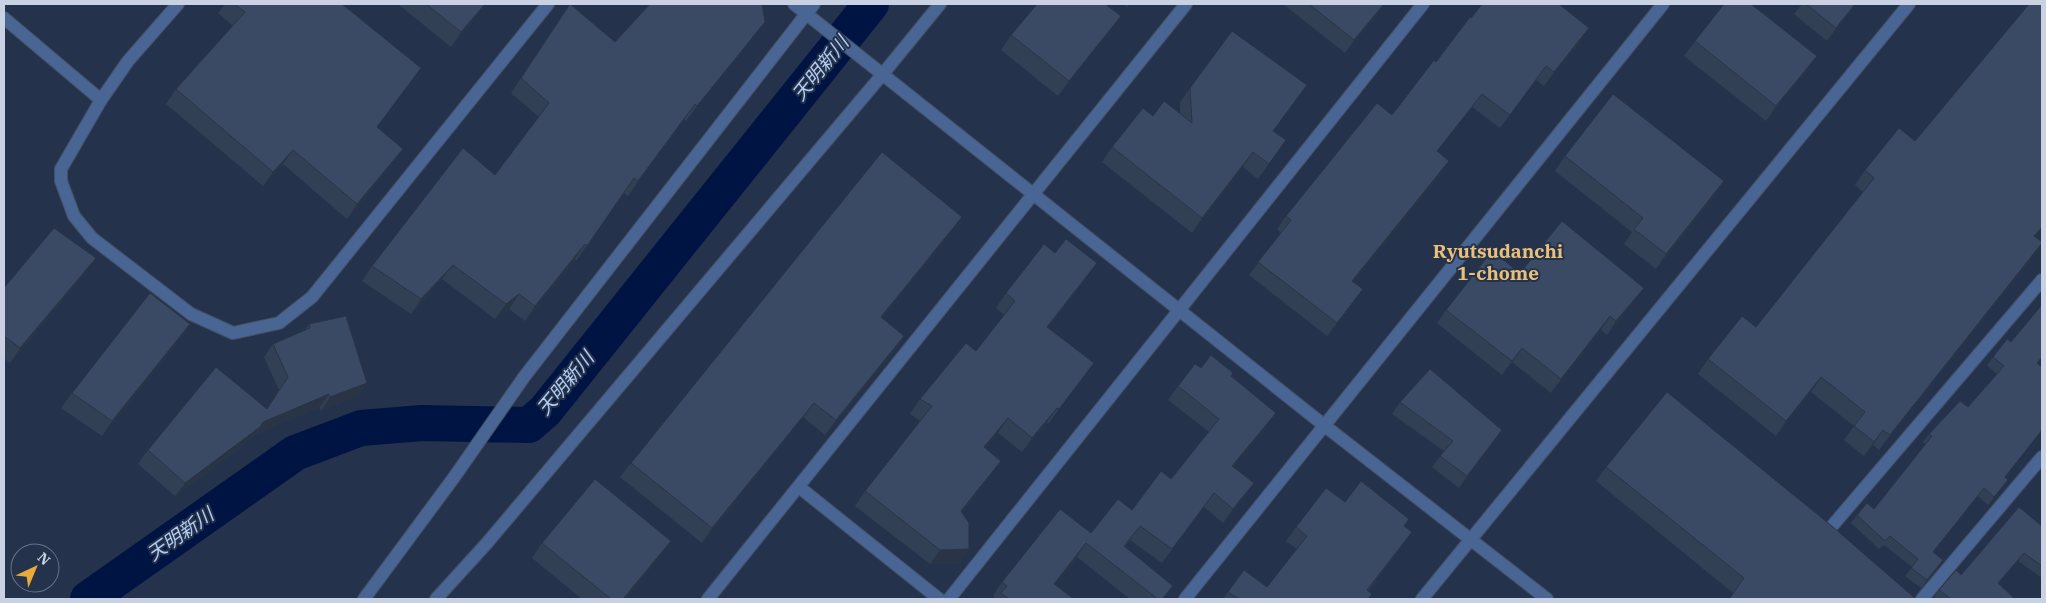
<svg xmlns="http://www.w3.org/2000/svg" width="2046" height="603" viewBox="0 0 2046 603" font-family="'IBM Plex Serif','Noto Sans JP',serif">
<style>
.lines{fill:none;stroke-linecap:round;stroke-linejoin:round}
.river{stroke:#001443;stroke-width:36}
.minor-casing{stroke:#425066;stroke-width:14}
.minor{stroke:#496593;stroke-width:12}
.wall{fill:#324056}
.shaded-wall{fill:#293446}
.building{fill:#3a4a64;stroke:#293446}
.labels{text-anchor:middle;stroke-width:4;stroke-linejoin:round;paint-order:stroke}
.water-label{font-size:19px;font-style:italic;fill:#b5cdf3;stroke:#24334b}
.neighbourhood-label{font-size:19px;font-weight:bold;fill:#e9bf79;stroke:#24334b}
</style>
<rect width="100%" height="100%" fill="#24334b"/>
<g class="lines">
<path class="river" d="M88,599L295,453L361,428L422,423L529,425L545,411L871,4"/>
<g class="minor-casing">
<g id="minor">
<path d="M178,4L128,61L101,100L61,169V181L74,216L92,238L191,314L233,333L279,323L312,297L548,4"/>
<path d="M794,4L1325,426L1547,599"/>
<path d="M4,18L101,100"/>
<path d="M799,487L939,599"/>
<path d="M1834,537L1827,532L2042,280"/>
<path d="M364,599L455,476L524,377L814,4"/>
<path d="M436,599L487,543L882,75L940,4"/>
<path d="M708,599L1186,4"/>
<path d="M949,599L1423,4"/>
<path d="M1185,599L1663,4"/>
<path d="M1422,599L1909,4"/>
<path d="M1922,599L2042,457"/>
</g>
</g>
<use href="#minor" class="minor"/>
</g>
<g class="wall">
<path d="M225,4H342L421,68L377,127L393,163L347,219L283,164L263,186L166,104L176,89L233,26L218,13Z"/>
<path d="M398,4H486L451,47Z"/>
<path d="M570,4L615,42L765,22L754,36L686,121L684,119L628,196L624,193L576,261L575,259L525,321L509,309L495,319L442,279L411,314L362,281L372,266L495,175L539,117L511,93Z"/>
<path d="M1123,4H1130L1127,7Z"/>
<path d="M1283,4H1385L1345,53Z"/>
<path d="M1802,4H1856L1827,41L1794,14Z"/>
<path d="M1121,16L1110,31L1058,96L1001,50L1011,35Z"/>
<path d="M1471,18L1580,42L1544,86L1536,80L1500,128L1472,107L1437,151L1440,175L1353,282V303L1327,336L1249,275L1281,233L1277,229L1286,216L1392,115L1436,62Z"/>
<path d="M1232,31L1273,131L1286,140L1258,179L1243,167L1192,233L1102,162L1112,147L1180,114V102Z"/>
<path d="M1695,41L1817,56L1806,71L1766,121L1684,56Z"/>
<path d="M1565,156L1724,181L1714,196L1656,269L1624,244L1632,232L1555,171Z"/>
<path d="M1865,170L2036,237L2042,243L2033,257L1879,450L1873,445L1864,456L1844,440L1854,426L1811,392L1776,436L1698,374L1708,359L1756,327L1863,192L1855,185Z"/>
<path d="M952,231L882,318L904,336L894,351L825,435L803,417L702,543L620,477L631,463Z"/>
<path d="M86,272L10,363L4,358V288Z"/>
<path d="M1520,273L1634,301L1607,335L1601,330L1551,393L1512,362L1502,375L1437,323L1446,310Z"/>
<path d="M1086,278L1048,328L1094,363L1048,424L1047,422L1022,452L998,433L985,448L991,475L962,512L969,549L959,564H930L855,506L865,491L920,421L910,414L920,399L976,351L1004,315L996,308L1006,293Z"/>
<path d="M190,324L180,339L102,436L61,408L72,393Z"/>
<path d="M309,324L367,383L358,396L321,411L320,407L254,435L251,440L175,496L138,464L148,450L267,409L279,390L264,357L273,344L305,330Z"/>
<path d="M1993,357L2038,364L2005,478L2002,488L1988,505L1978,496L1933,553L1937,569L1921,588L1905,576L1912,567L1884,545L1879,549L1851,523L1857,515L1874,509L1926,444L1923,442L1929,434L1968,407L1997,374L1987,365Z"/>
<path d="M1201,368L1231,376L1266,427L1233,467L1254,483L1244,497L1223,523L1204,507L1162,563L1130,540L1125,547L1173,586L1163,599H1130L1077,557L1055,585L1074,599H996L993,596L1002,582L1132,510L1171,479L1209,432L1168,400L1178,386Z"/>
<path d="M1400,402L1494,441L1459,488L1432,467L1444,451L1392,414Z"/>
<path d="M1606,467L1916,599L1733,593L1596,481Z"/>
<path d="M1345,502L1404,526L1402,546L1368,591V599H1223L1244,570L1267,587L1297,549L1286,541L1296,527Z"/>
<path d="M2042,526V578L2018,561L1998,584L2015,599H1935L1934,598L1939,590L1961,575Z"/>
<path d="M671,541L660,556L625,599H582L532,558L542,543Z"/>
</g>
<g class="shaded-wall">
<path d="M485,4H486L451,47L461,32Z"/>
<path d="M1384,4H1385L1345,53L1354,40Z"/>
<path d="M1855,4H1856L1827,41L1836,28Z"/>
<path d="M1121,16L1110,31L1058,96L1069,81Z"/>
<path d="M765,22L754,36L686,121L697,106Z"/>
<path d="M1589,28L1580,42L1544,86L1554,72Z"/>
<path d="M1817,56L1806,71L1766,121L1776,106Z"/>
<path d="M695,104L684,119L628,196L638,181Z"/>
<path d="M403,149L393,163L347,219L357,204Z"/>
<path d="M293,150L283,164L263,186L273,172Z"/>
<path d="M1253,152L1243,167L1192,233L1202,218Z"/>
<path d="M1449,161L1440,175L1343,295L1352,281Z"/>
<path d="M1724,181L1714,196L1656,269L1666,254Z"/>
<path d="M962,217L952,231L871,332L881,317Z"/>
<path d="M2042,227V229L2024,251L2034,236Z"/>
<path d="M2042,243L2033,257L1879,450L1890,435Z"/>
<path d="M585,244L575,259L525,321L535,306Z"/>
<path d="M96,258L86,272L10,363L20,348Z"/>
<path d="M1097,263L1086,278L1037,342L1047,327Z"/>
<path d="M453,265L442,279L411,314L421,299Z"/>
<path d="M1644,288L1634,301L1607,335L1616,321Z"/>
<path d="M1363,289L1353,303L1327,336L1337,323Z"/>
<path d="M519,294L509,309L495,319L506,304Z"/>
<path d="M1610,316L1601,330L1551,393L1561,379Z"/>
<path d="M190,324L180,339L102,436L112,421Z"/>
<path d="M904,336L894,351L825,435L836,420Z"/>
<path d="M1522,348L1512,362L1502,375L1512,361Z"/>
<path d="M1094,363L1083,378L1048,424L1059,409Z"/>
<path d="M1821,377L1811,392L1776,436L1786,421Z"/>
<path d="M367,383L358,396L321,411L330,397Z"/>
<path d="M329,394L320,407L254,435L251,440L175,496L185,483L263,422Z"/>
<path d="M814,403L803,417L702,543L712,528Z"/>
<path d="M1057,408L1047,422L1022,452L1032,438Z"/>
<path d="M1276,413L1266,427L1223,480L1232,466Z"/>
<path d="M1008,418L998,433L974,462L984,447Z"/>
<path d="M1502,430L1494,441L1459,488L1467,476Z"/>
<path d="M1883,430L1873,445L1864,456L1874,442Z"/>
<path d="M2042,430V431L1999,485L2005,477Z"/>
<path d="M1001,461L991,475L951,526L961,511Z"/>
<path d="M1254,483L1244,497L1223,523L1233,509Z"/>
<path d="M1984,488L1978,496L1927,561L1933,552Z"/>
<path d="M1412,532L1402,546L1361,599L1367,590Z"/>
<path d="M671,541L660,556L625,599H623Z"/>
<path d="M1086,543L1077,557L1045,598L1054,584Z"/>
<path d="M969,549L959,564H930L940,550Z"/>
<path d="M2024,553L2018,561L1992,591L1998,583Z"/>
<path d="M1943,560L1937,569L1921,588L1927,580Z"/>
</g>
<g class="building">
<path d="M234,4H342L421,68L377,127L403,149L357,204L293,150L273,172L176,89L245,12Z"/>
<path d="M426,4H485L461,32Z"/>
<path d="M570,4L615,42L650,4H762L765,22L697,106L695,104L638,181L634,178L587,246L585,244L535,306L519,294L506,304L453,265L421,299L372,266L463,148L495,175L549,103L521,78Z"/>
<path d="M1037,4H1105L1121,16L1069,81L1011,35Z"/>
<path d="M1309,4H1384L1354,40Z"/>
<path d="M1482,4H1559L1589,28L1554,72L1546,66L1510,115L1482,94L1437,151L1449,161L1352,281L1363,289L1337,323L1258,262L1291,220L1286,216L1377,103L1392,115L1434,60L1436,62L1470,17L1471,18Z"/>
<path d="M1724,4H1751L1817,56L1776,106L1695,41Z"/>
<path d="M1806,4H1855L1836,28Z"/>
<path d="M2029,4H2042V227L2034,236L2042,242V243L1890,435L1883,430L1874,442L1854,426L1865,412L1821,377L1786,421L1708,359L1742,316L1756,327L1874,178L1865,170L1899,128L1915,141Z"/>
<path d="M1232,31L1307,85L1273,131L1286,140L1269,164L1253,152L1202,218L1112,147L1143,108L1153,116L1164,101L1192,123L1190,88Z"/>
<path d="M1613,94L1724,181L1666,254L1634,229L1643,218L1565,156Z"/>
<path d="M882,152L962,217L881,317L904,336L836,420L814,403L712,528L631,463Z"/>
<path d="M1562,221L1644,288L1616,321L1610,316L1561,379L1522,348L1512,361L1446,310L1492,251L1520,273Z"/>
<path d="M54,228L96,258L20,348L4,336V288Z"/>
<path d="M1066,239L1097,263L1047,327L1094,363L1059,409L1057,408L1032,438L1008,418L984,447L1001,461L961,511L969,523V549L940,550L865,491L932,406L920,399L966,343L976,351L1015,301L1006,293L1044,244L1055,253Z"/>
<path d="M150,293L190,324L112,421L72,393Z"/>
<path d="M2041,306L2042,307V357L2037,363L2042,367V430L2005,477L2008,480L1994,497L1984,488L1933,552L1943,560L1927,580L1911,568L1918,559L1890,536L1885,541L1857,515L1867,503L1874,509L1932,436L1929,434L1960,401L1968,407L2004,366L1993,357L2007,339L2011,342Z"/>
<path d="M346,316L367,383L330,397L329,394L263,422L260,427L185,483L148,450L216,367L267,409L288,377L273,344L310,328L309,324Z"/>
<path d="M1211,355L1233,373L1231,376L1276,413L1232,466L1254,483L1233,509L1214,493L1172,549L1140,526L1124,546L1173,586L1162,599H1158L1086,543L1054,584L1074,599H1009L1001,593L1007,586L1002,582L1060,509L1091,533L1118,499L1132,510L1161,471L1171,479L1219,419L1178,386L1195,364L1201,368Z"/>
<path d="M1430,369L1502,430L1467,476L1440,456L1453,441L1400,402Z"/>
<path d="M1667,392L1833,527L1916,599H1729L1744,578L1606,467Z"/>
<path d="M595,479L671,541L623,599H611L542,543Z"/>
<path d="M1361,481L1409,519L1404,526L1412,532L1367,590L1372,594L1368,599H1239L1228,592L1244,570L1267,587L1307,536L1296,527L1326,488L1345,502Z"/>
<path d="M2019,507L2042,526V566L2024,553L1998,583L2015,599H1951L1939,590L1956,570L1961,575Z"/>
</g>
<g class="labels">
<g class="water-label">
<text transform="translate(820 68) rotate(-51)" y="7">天明新川</text>
<text transform="translate(565 383) rotate(-50)" y="7">天明新川</text>
<text transform="translate(180 534) rotate(-35)" y="7">天明新川</text>
</g>
<g class="neighbourhood-label">
<text x="1498" y="258">Ryutsudanchi<tspan x="1498" dy="22">1-chome</tspan></text>
</g>
</g>
<rect width="2046" height="603" fill="none" stroke="#c8d2e2" stroke-width="10"/>
<g transform="translate(35 568) rotate(44)"><circle r="24" fill="#24334b" stroke="#667387"/>
<path d="M0-4L9 19L0 12L-9 19Z" fill="#e8ab37"/>
<text y="-8" font-size="14" font-weight="bold" text-anchor="middle" fill="#c8d2e2">N</text>
</g>
</svg>
